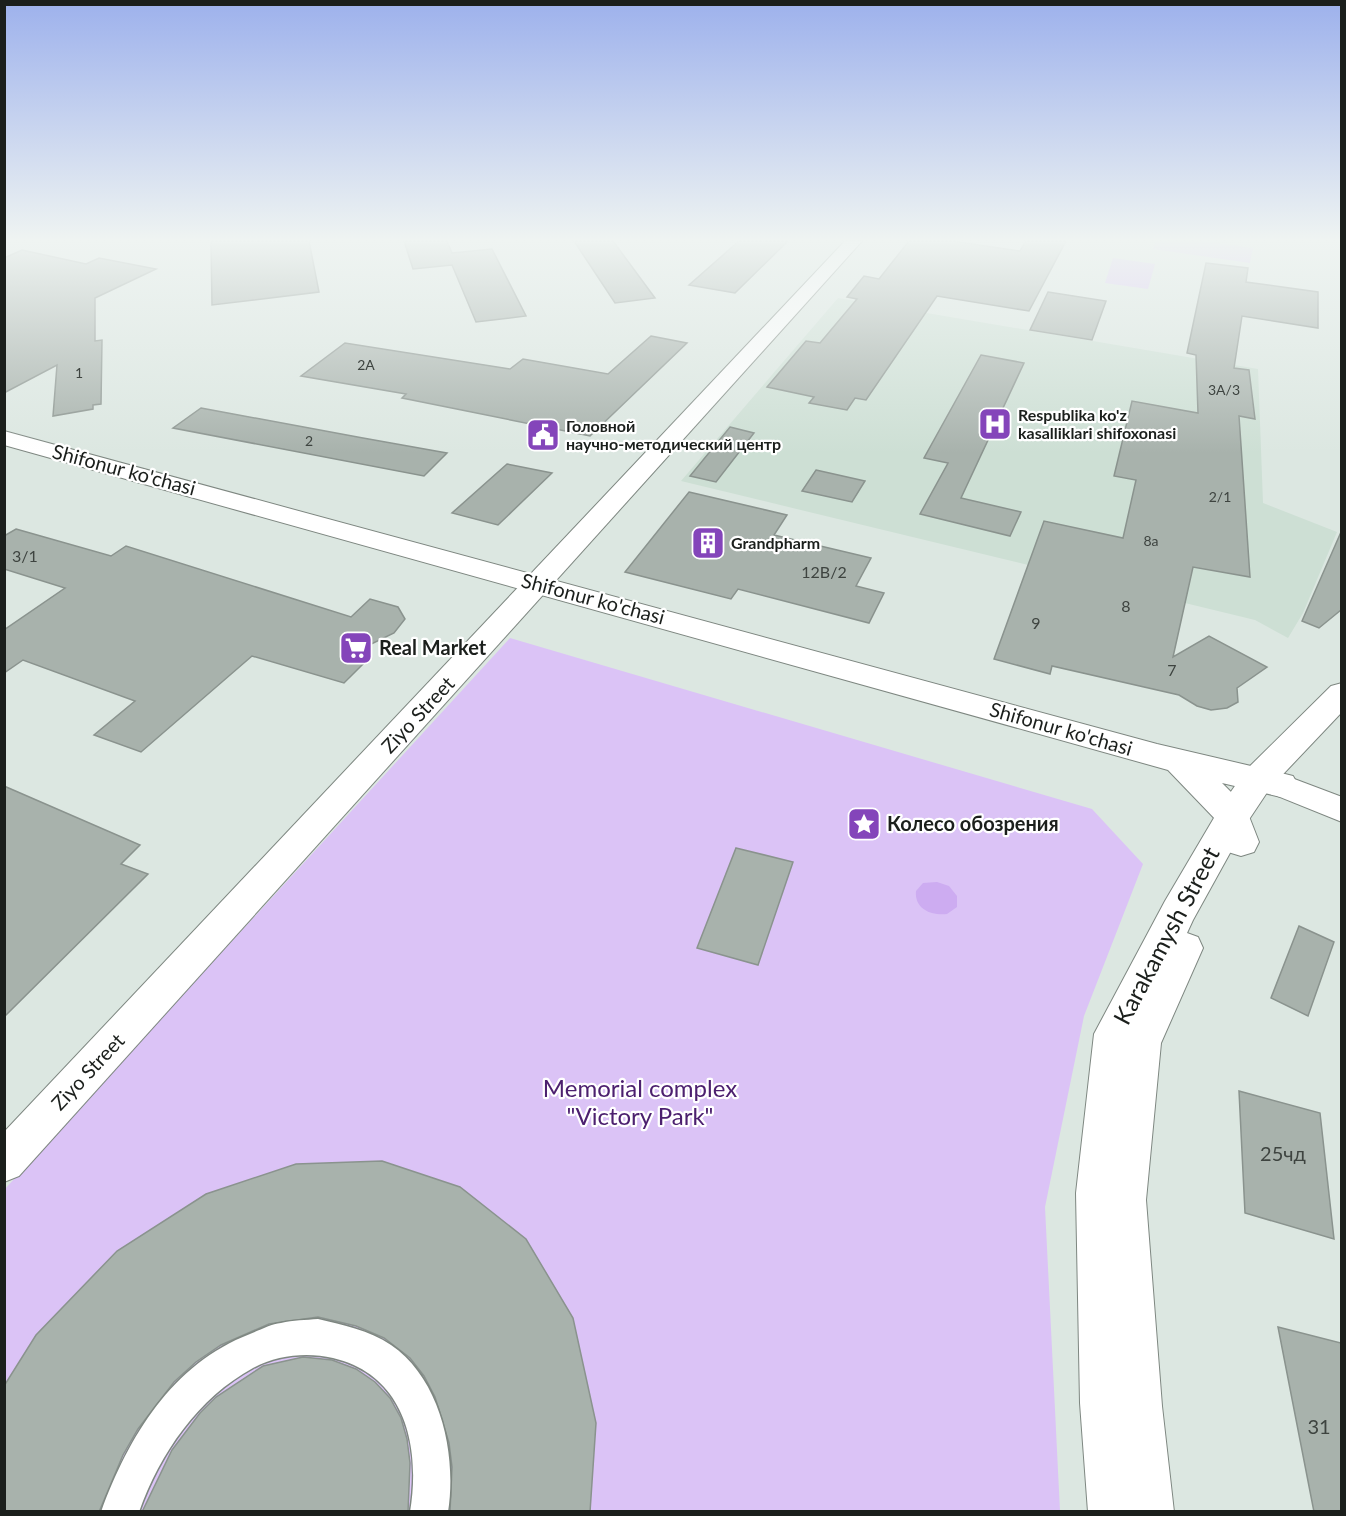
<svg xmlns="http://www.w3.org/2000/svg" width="1346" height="1516" viewBox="0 0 1346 1516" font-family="Lato,sans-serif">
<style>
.built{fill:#cddfd4}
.green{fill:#dbc3f6}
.water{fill:#cdacf1}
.building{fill:#a8b2ac;stroke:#8a938e;stroke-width:1.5}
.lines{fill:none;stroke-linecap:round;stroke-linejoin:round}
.pedestrian-casing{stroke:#7e8781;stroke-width:3}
.minor-casing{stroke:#7e8781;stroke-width:2}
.tertiary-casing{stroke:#7e8781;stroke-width:2}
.secondary-casing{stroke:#7e8781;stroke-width:2}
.pedestrian{fill:#fff;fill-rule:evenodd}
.minor{fill:#fff;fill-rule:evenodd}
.tertiary{fill:#fff;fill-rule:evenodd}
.secondary{fill:#fff;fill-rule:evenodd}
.labels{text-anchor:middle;stroke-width:4.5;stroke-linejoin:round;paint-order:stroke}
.far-number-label{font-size:14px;fill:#3e4440}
.far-poi-label{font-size:16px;font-weight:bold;fill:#1b1f1c;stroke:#fff;text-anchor:start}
.number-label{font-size:16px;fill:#3e4440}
.street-label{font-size:20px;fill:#1b1f1c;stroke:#fff}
.poi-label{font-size:20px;font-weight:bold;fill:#1b1f1c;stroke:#fff;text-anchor:start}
.near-number-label{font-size:20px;fill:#3e4440}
.near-street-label{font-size:24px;fill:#1b1f1c;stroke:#fff}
.near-park-label{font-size:24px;fill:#4c206f;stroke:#fff}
</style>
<rect width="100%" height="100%" fill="#dce7e1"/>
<path class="built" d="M838,298L1258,369L1263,503L1337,532L1303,613L1288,638L1255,620L681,481Z"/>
<g class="green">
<path d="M1156,241H1202L1253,248L1250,263L1153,249Z"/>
<path d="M1113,258L1155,264L1148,289L1105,283Z"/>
<path d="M510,638L1092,809L1143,864L1084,1016L1045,1207L1060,1511H5L4,1190Z"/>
</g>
<path class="water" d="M937,882L949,886L957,896V907L947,914C932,916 914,909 916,891L923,883Z"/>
<g class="building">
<path d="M211,241H309L319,292L212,305Z"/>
<path d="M404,241H447L452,253L492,249L526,316L476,322L452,265L413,269Z"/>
<path d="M574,241H613L655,298L615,303Z"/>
<path d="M739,241H788L735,293L689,285Z"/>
<path d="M909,241H952L1020,251L1026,241H1066L1029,311L937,296L866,400L855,398L847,410L809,403L814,397L767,387L806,341L820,343L857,299L847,297L864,276L879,279Z"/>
<path d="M22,250L86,264L99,258L156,269L95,298V341L102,340L101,404L93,405V409L53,416L57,365L4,393V258Z"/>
<path d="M1206,263L1248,268L1246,282L1318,292V328L1242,316L1234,368L1249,370L1255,419L1239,416L1250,577L1193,567L1173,657L1209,636L1267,667L1237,688L1238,702L1227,708L1211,710L1197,706L1179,695L1052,666L1050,674L994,659L1044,521L1123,538L1136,480L1114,476L1132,401L1198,413L1196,355L1187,353Z"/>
<path d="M1048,292L1106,301L1092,340L1030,330Z"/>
<path d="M651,336L687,343L590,436L402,398L406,394L301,376L345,343L510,369L523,359L608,374Z"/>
<path d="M981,355L1024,363L961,498L1021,512L1010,536L920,514L948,463L924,458Z"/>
<path d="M201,408L363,438L447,453L424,476L173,428Z"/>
<path d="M730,427L754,433L716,482L690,476Z"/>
<path d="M507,464L552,473L498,525L452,513Z"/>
<path d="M816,470L865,481L852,502L802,491Z"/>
<path d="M689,492L787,515L774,535L871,558L856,586L884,593L869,623L738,589L731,599L625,572Z"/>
<path d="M16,529L111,556L126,546L351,617L370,599L398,607L405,619L394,633L365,647L370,657L344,683L252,656L141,752L94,735L135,701L23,660L4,673V630L65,588L4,569V536Z"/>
<path d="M1341,532V610L1319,628L1302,621Z"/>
<path d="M4,786L140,845L121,864L148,874L4,1017Z"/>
<path d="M736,848L793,862L758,965L697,948Z"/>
<path d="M1299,926L1334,942L1308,1016L1271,998Z"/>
<path d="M1239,1091L1320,1113L1334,1239L1245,1213Z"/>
<path d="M382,1161L460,1187L526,1239L573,1318L596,1423L590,1512H450L452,1467L449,1443L435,1397L424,1376L410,1358L384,1338L356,1326L318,1317L269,1324L221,1345L196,1362L174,1382L138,1429L123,1455L99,1512H4V1386L36,1335L117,1251L206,1194L296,1164Z"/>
<path d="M1278,1327L1341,1343V1512H1314Z"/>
<path d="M303,1357L332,1360L356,1369L375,1382L390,1398L401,1418L407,1439L410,1463L408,1512H142L172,1450L200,1413L216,1397L263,1366Z"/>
</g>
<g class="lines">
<g class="pedestrian-casing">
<path id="pedestrian" d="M318,1319C343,1325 369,1330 391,1345C441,1379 457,1455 448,1512H410C421,1446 405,1375 333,1358C307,1352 277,1355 253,1368C198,1398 160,1453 139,1512H101C129,1436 172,1364 250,1334C260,1330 271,1324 281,1323C293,1320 306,1320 318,1319Z"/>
</g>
<g class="minor-casing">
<g id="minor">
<path d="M845,241H862L19,1176L4,1182V1132Z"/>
<path d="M1281,774L1342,797V822L1270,793L1266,785L1270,777Z"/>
</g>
</g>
<g class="tertiary-casing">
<path id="tertiary" d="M4,431L1157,744L1281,773L1293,776L1298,785L1293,794L1281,797L1222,783L1245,806L1259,842L1254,852L1241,856L1228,852L1217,821L1168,770L4,445Z"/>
</g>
<g class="secondary-casing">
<path id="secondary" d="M1342,683V712L1270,788L1246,824L1193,920L1187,933L1198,937L1203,948L1161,1043L1146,1200L1162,1406L1174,1512H1088L1080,1403L1076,1193L1094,1034L1165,901L1221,806L1246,770L1331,686Z"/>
</g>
<use href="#pedestrian" class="pedestrian"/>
<use href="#minor" class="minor"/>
<use href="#tertiary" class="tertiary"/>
<use href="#secondary" class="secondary"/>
</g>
<linearGradient id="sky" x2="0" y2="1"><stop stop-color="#9db1ec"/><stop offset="0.53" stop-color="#eff4f2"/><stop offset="1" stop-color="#eff4f2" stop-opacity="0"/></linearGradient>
<rect width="1346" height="453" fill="url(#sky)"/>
<defs>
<g id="hospital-square" transform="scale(1.725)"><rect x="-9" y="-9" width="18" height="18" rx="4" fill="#8445ba" stroke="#fff"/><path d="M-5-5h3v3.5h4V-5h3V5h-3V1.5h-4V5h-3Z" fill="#fff"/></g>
<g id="civic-square" transform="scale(1.725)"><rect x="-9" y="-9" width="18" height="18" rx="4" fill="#8445ba" stroke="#fff"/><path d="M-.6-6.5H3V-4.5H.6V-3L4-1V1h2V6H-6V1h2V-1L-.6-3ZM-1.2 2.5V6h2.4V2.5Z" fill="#fff"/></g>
<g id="building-square" transform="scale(1.725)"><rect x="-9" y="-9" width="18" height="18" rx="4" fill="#8445ba" stroke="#fff"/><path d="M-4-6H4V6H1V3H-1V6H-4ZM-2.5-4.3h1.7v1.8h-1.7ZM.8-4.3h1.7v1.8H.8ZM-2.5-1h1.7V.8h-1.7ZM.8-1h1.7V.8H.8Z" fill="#fff"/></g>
<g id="supermarket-square" transform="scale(1.725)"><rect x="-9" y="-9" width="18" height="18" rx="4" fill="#8445ba" stroke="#fff"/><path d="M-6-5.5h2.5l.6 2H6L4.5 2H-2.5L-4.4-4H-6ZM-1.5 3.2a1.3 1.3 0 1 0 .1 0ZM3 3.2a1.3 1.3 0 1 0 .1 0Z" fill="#fff"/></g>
<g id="sight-square" transform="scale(1.725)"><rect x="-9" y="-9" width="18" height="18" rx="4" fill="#8445ba" stroke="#fff"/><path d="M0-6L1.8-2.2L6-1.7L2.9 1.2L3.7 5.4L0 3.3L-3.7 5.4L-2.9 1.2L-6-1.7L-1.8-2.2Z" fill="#fff"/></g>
</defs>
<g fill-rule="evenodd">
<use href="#hospital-square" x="995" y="424"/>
<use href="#civic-square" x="543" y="435"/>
<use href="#building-square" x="708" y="543"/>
<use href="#supermarket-square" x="356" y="648"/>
<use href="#sight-square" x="864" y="824"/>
</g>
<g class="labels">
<g class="far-number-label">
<text x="366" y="370">2A</text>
<text x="79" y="378">1</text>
<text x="1224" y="395">3A/3</text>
<text x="309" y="446">2</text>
<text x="1220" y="502">2/1</text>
<text x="1151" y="546">8a</text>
</g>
<g class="far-poi-label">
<text x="1018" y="421">Respublika ko'z<tspan x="1018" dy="18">kasalliklari shifoxonasi</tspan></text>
<text x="566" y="432">Головной<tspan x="566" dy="18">научно-методический центр</tspan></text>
<text x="731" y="549">Grandpharm</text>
</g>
<g class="number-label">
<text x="25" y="562">3/1</text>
<text x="824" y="578">12В/2</text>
<text x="1126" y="612">8</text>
<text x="1036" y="629">9</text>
<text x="1172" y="676">7</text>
</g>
<g class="street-label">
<text transform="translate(124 470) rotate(15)" y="7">Shifonur ko'chasi</text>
<text transform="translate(593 599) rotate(15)" y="7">Shifonur ko'chasi</text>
<text transform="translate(418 715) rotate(-47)" y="7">Ziyo Street</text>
<text transform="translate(1061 729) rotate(16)" y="7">Shifonur ko'chasi</text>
<text transform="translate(88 1072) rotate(-47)" y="7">Ziyo Street</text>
</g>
<g class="poi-label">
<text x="379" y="655">Real Market</text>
<text x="887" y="831">Колесо обозрения</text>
</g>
<g class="near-number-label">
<text x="1283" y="1161">25чд</text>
<text x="1319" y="1434">31</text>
</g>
<g class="near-street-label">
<text transform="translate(1167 936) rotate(-62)" y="8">Karakamysh Street</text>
</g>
<g class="near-park-label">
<text x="640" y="1097">Memorial complex<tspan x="640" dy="28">"Victory Park"</tspan></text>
</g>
</g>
<rect width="1346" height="1516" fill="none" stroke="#1b1f1c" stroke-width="12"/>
</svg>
